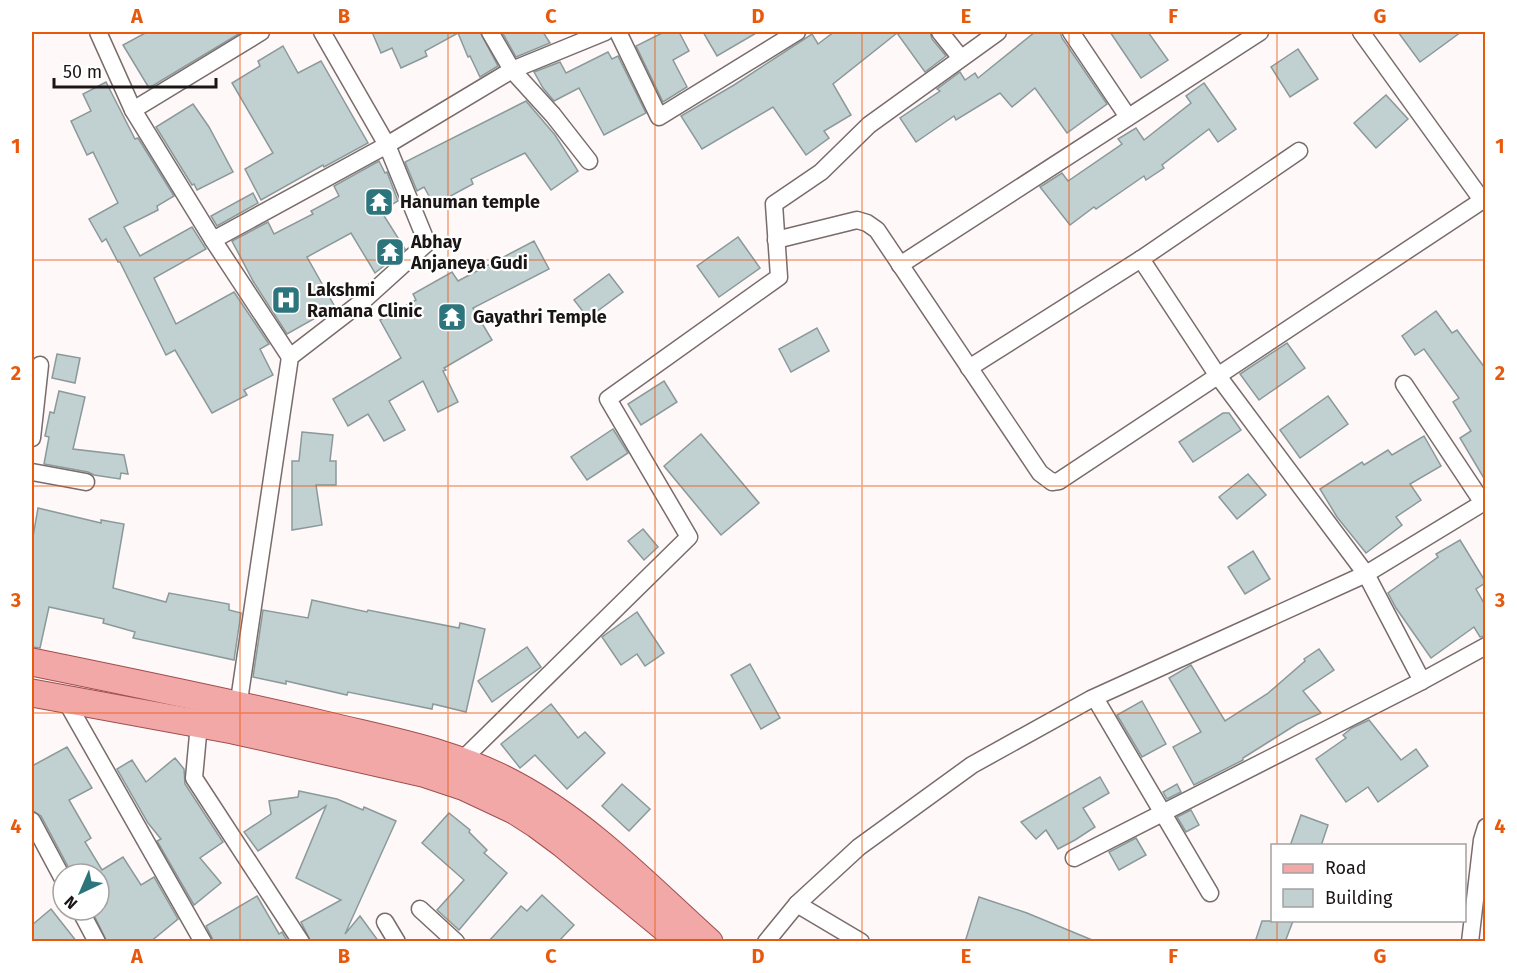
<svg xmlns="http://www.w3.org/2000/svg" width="1517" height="973" viewBox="0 0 1517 973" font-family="'Fira Sans',sans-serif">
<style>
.building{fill:#c1d0d1;stroke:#8b999a;stroke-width:1.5}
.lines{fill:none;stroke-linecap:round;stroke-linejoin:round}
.minor-casing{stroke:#796c6b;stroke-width:19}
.primary-casing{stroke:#a04f4e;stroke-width:29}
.minor{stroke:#fff;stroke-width:16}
.primary{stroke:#f1a8a7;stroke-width:27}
.grid{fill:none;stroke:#e8590c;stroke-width:1.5;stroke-opacity:0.55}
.labels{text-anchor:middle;stroke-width:4.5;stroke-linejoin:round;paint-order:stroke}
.poi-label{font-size:18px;font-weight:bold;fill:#1b1515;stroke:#fff;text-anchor:start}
.neatline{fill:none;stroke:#e8590c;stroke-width:2}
.grid-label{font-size:20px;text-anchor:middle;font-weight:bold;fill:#e8590c}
</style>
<rect width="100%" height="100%" fill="#fef8f8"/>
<g class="building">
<path d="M147,32H242L149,88L123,45Z"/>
<path d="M372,32H480L498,66L480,77L470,56L468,57L458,33L425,51L427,56L401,68L392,48L381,53Z"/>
<path d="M502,32H543L550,43L516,57Z"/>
<path d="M664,32H679L689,51L673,60L687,87L663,102L636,46Z"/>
<path d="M703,32H758L717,56Z"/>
<path d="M834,32H930L932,39L946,56L925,72L897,33L833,84L851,115L824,131L829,138L806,155L773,107L702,149L681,116L734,85L812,34L818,44Z"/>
<path d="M1035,32H1060L1062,38L1107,104L1067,133L1035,88L1012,107L1000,93L956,120L954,116L916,142L900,118L940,91L937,89L960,72L965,80L975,73L978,78Z"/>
<path d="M1110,32H1148L1168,60L1141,78Z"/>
<path d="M1398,32H1461L1420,62Z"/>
<path d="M283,46L298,73L321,61L368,143L324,167L323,165L261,200L245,169L273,153L232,83L260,66L258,61Z"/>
<path d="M1298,49L1318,79L1290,97L1271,67Z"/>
<path d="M608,52L612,59L618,56L646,113L604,135L579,88L554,101L543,88L534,72L560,62L566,73Z"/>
<path d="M106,82L135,139L138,138L174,196L157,206L158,210L124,227L140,256L192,227L206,249L154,278L176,324L234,292L269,344L260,349L273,375L244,390L247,395L212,413L175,350L166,355L120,262H118L106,239L102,242L89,219L118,203L93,152L87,155L71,121L91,111L83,94Z"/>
<path d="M1204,83L1236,129L1218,142L1209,129L1162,165L1164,168L1146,180L1144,176L1096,209L1094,207L1070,225L1040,187L1062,173L1068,181L1122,144L1118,139L1136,128L1144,140L1191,103L1186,96Z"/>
<path d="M1386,95L1408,119L1376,148L1354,123Z"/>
<path d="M526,101L555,135L578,171L551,190L525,153L471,179L473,184L434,205L424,187L417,191L405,162Z"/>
<path d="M193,104L209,127L233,172L197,190L194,184L192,185L156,127Z"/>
<path d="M379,161L385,173L387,172L398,201L381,211L405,249L375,273L351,233L307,257L335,307L287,334L253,281L232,241L268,222L274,234L313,214L311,211L339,196L334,186Z"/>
<path d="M253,193L258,203L217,226L211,216Z"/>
<path d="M738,237L760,268L719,297L697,266Z"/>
<path d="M534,241L549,269L473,308L492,340L444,368L446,370L443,371L458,402L438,412L423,381L389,401L405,430L384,441L368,414L348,426L333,399L401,358L380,320L416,300L413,294L452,272L458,281Z"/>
<path d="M609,274L623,292L588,318L574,300Z"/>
<path d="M1436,311L1452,333L1457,330L1485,368V480L1460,438L1471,431L1453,402L1459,398L1424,349L1415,355L1402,336Z"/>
<path d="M817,328L829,351L791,372L779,349Z"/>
<path d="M1287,343L1305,368L1259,400L1240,374Z"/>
<path d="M57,354L80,358L75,383L52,378Z"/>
<path d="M664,381L677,402L641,425L628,404Z"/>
<path d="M59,391L85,397L73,449L124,455L128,474L121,473L120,479L94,475L88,472L44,464L49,437L45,436L50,412L54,413Z"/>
<path d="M1328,396L1348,424L1300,458L1280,430Z"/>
<path d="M1223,413H1229L1241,430L1193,462L1179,442Z"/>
<path d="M613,429L628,453L587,480L571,457Z"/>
<path d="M302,432L333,435L330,461H336V485H316L322,525L292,530V461H299Z"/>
<path d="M701,434L759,503L721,535L664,466Z"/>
<path d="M1424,436L1441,466L1410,484L1421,500L1396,517L1402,525L1366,553L1337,517L1320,489L1362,462L1364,465L1388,450L1392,455Z"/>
<path d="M1248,474L1266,495L1237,519L1219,497Z"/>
<path d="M38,508L101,523V520L124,524L113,588L166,602L169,593L229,604V610L241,613L234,660L133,638L135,632L103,623L104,619L49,607L40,648L32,647V542Z"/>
<path d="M643,529L658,547L644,560L628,541Z"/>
<path d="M1460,540L1485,581V583L1476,589L1485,605V636L1480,637L1474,627L1431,658L1396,608L1388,593L1438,557L1436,554Z"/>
<path d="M1253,551L1270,579L1245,594L1228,567Z"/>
<path d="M312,600L367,612L368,610L459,628L460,623L485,629L466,712L433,704L432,709L348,692L347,695L286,681V684L253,677L263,610L308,618Z"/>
<path d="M637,612L664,653L645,666L637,654L621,665L602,637Z"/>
<path d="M527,647L541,667L492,702L478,681Z"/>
<path d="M1319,649L1334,670L1303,691L1321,713L1297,724L1243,758V760L1194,785L1173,747L1201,732L1169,678L1191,665L1225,721L1267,694L1305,661L1304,659Z"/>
<path d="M750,664L780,718L761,729L731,675Z"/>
<path d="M1142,701L1166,744L1142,757L1117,715Z"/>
<path d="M551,704L578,738L585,732L605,753L567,789L535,755L520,768L501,744Z"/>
<path d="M1369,720L1401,760L1416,749L1428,766L1378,802L1368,787L1346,802L1316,759L1346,738L1343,735L1352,728Z"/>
<path d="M67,747L92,788L69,800L91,838L85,842L102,870L123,857L141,885L154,877L178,919L150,942H107L93,913L99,910V874H72L41,816L32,810V766Z"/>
<path d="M175,758L184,769L185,784L223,842L200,858L221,883L194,905L157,841L161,839L148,823L117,769L132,760L146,782Z"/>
<path d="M1100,777L1109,793L1083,808L1095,827L1075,840L1058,849L1046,830L1036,839L1021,822Z"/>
<path d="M622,784L650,809L629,831L602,806Z"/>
<path d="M1177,784L1181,792L1167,799L1163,792Z"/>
<path d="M299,791L337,799L363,810L364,807L396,821L345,934L360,916L379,942H311L301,922L341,900L296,878L326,806L258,851L244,832L271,814L269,801L298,797Z"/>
<path d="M1191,810L1199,825L1186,832L1177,817Z"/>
<path d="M449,813L470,830L469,832L487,850L484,853L507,873L459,930L437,910L464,880L422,843Z"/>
<path d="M1301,815L1328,825L1321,846H1290Z"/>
<path d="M1136,838L1146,855L1119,870L1109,852Z"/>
<path d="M542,895L574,925L558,942H488L521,906L527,911Z"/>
<path d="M257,896L279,934L282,932L288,942H214L206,926Z"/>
<path d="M979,897L1027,913L1097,942H965Z"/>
<path d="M51,909L77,942H32V925Z"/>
<path d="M1262,921H1293L1285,942H1255Z"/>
</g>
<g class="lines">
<g class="minor-casing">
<g id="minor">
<path d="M98,32L133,110"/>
<path d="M261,32L133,110L213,240L290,357"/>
<path d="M490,32L512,70L553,115L589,161"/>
<path d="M618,32L659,117L797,32"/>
<path d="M940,32L960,57"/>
<path d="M1071,32L1128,117"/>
<path d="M1361,32L1482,200"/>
<path d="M213,240L387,145L512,70L605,32"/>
<path d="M776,240L857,220L867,223L877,230L1040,473L1052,482L1059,481L1486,198"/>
<path d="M1141,259L1218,376L1366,574L1422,681L1486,646"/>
<path d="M900,265L1260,32"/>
<path d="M969,368L1141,259L1299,151"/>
<path d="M1404,384L1483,503"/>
<path d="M32,438L40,365"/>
<path d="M32,472L86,482"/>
<path d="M1095,698L1210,893"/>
<path d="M66,701L203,942"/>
<path d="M237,714L290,357L364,300L427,243L387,145L322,32"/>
<path d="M199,724L194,778L301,942"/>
<path d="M461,761L689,537L608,399L779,277L774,204L821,172L869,125L998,32"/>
<path d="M32,821L63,879"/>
<path d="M1074,858L1422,681"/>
<path d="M797,904L861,942"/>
<path d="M420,909L456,942"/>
<path d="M80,910L97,942"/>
<path d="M385,922L397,942"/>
<path d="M766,942L797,904L859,847L972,765L1091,699L1366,574L1486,501"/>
<path d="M1470,942L1482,840L1486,827"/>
</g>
</g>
<g class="primary-casing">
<g id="primary">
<path d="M32,662C130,682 227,702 325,725C390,741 455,752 515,785C588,824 648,887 709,942"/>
<path d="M32,693L233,730L423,773L465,787L514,810L536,824L563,844L665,928L678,942"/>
</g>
</g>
<use href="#minor" class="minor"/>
<use href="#primary" class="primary"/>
</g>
<path class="grid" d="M240,32V942M448,32V942M655,32V942M862,32V942M1069,32V942M1277,32V846M32,260H1486M32,486H1486M32,713H1486M1277,920V942"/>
<defs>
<g id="temple-square" transform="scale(1.5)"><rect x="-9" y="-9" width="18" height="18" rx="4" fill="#2c757c" stroke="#fff"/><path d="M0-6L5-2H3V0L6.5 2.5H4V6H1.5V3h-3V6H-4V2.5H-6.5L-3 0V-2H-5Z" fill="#fff"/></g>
<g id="hospital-square" transform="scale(1.5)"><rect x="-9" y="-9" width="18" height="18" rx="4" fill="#2c757c" stroke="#fff"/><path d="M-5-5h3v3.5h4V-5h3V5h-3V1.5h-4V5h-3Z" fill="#fff"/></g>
</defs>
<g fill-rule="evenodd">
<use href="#temple-square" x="379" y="202"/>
<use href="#temple-square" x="390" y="252"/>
<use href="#hospital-square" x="286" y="300"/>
<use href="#temple-square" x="452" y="317"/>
</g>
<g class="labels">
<g class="poi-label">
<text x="400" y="208">Hanuman temple</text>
<text x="411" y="248">Abhay<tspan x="411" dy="21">Anjaneya Gudi</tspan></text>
<text x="307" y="296">Lakshmi<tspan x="307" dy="21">Ramana Clinic</tspan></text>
<text x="473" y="323">Gayathri Temple</text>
</g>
</g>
<rect width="1517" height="973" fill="none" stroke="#ffffff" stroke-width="66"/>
<rect x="1271" y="844" width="195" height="78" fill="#ffffff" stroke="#a4a1a1" stroke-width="1.5"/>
<rect x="1283" y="864" width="30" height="9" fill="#f1a8a7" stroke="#a4a1a1" stroke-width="1.5"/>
<text x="1325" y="874" font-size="18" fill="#1b1515">Road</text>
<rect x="1283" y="889" width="30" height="18" fill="#c1d0d1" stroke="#a4a1a1" stroke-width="1.5"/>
<text x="1325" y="904" font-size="18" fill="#1b1515">Building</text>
<g transform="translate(81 892) rotate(224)"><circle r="28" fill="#ffffff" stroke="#a4a1a1" stroke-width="1.5"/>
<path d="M0-4.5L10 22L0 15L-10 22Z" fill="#2c757c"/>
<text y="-9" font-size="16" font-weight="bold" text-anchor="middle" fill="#1b1515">N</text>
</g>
<path d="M54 78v9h162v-9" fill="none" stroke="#1b1515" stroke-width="3"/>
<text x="63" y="78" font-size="18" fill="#1b1515" stroke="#ffffff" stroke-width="4.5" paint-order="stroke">50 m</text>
<rect x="33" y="33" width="1451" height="907" class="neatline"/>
<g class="grid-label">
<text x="137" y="23">A</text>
<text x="344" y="23">B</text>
<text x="551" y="23">C</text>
<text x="758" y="23">D</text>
<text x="966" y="23">E</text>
<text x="1173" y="23">F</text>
<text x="1380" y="23">G</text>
<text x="16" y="153">1</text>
<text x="1500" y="153">1</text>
<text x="16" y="380">2</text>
<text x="1500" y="380">2</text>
<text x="16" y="607">3</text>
<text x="1500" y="607">3</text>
<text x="16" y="833">4</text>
<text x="1500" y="833">4</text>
<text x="137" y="963">A</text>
<text x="344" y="963">B</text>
<text x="551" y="963">C</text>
<text x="758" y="963">D</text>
<text x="966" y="963">E</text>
<text x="1173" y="963">F</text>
<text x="1380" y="963">G</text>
</g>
</svg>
